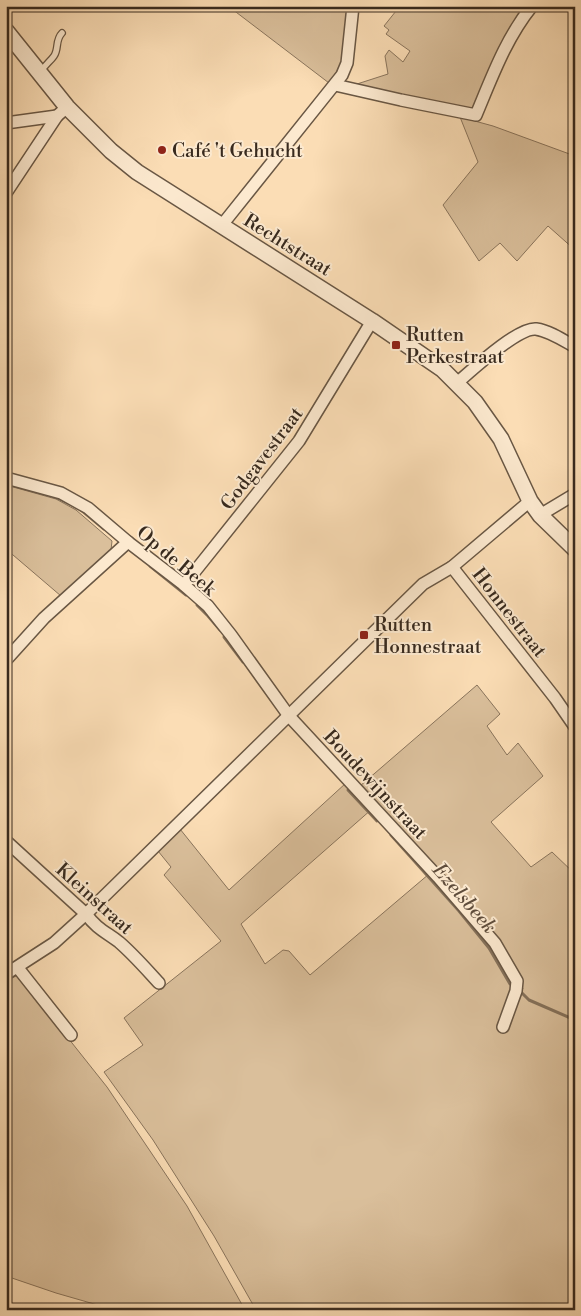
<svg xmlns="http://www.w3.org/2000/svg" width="581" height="1316" viewBox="0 0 581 1316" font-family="'Libre Bodoni',serif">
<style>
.green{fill:#dabf9b;stroke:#89745c}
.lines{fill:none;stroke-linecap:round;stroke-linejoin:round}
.stream{stroke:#85715a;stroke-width:3}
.service-casing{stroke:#695744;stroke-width:8}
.minor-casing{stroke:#695744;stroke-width:14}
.tertiary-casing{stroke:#695744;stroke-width:18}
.service{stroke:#fce9cf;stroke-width:5.5}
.minor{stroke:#fce9cf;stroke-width:11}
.tertiary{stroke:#fce9cf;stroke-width:15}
.poi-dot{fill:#8f2418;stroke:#fce9cf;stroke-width:2}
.labels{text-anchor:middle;stroke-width:4;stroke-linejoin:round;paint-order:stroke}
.poi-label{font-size:19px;fill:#382a1e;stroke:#fce9cf;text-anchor:start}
.street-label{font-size:19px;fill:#382a1e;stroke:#fce9cf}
.water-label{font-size:20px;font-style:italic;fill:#5f4d3c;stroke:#fce9cf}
</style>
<rect width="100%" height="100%" fill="#fbddb5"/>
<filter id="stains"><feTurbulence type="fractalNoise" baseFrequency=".004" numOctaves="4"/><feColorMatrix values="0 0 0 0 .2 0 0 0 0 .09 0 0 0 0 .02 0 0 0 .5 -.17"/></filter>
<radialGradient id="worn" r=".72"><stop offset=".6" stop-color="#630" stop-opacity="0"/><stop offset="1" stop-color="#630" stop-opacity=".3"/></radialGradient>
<g class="green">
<path d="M228,6H350L341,65L329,83Z"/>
<path d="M400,6H527L479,99L473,108L467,109L355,88L357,84L388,74L385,56L389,50L403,62L410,51L386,34L389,30L384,26Z"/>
<path d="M460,117L493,126L575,156V250L548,226L517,261L500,243L479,261L443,205L478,162Z"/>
<path d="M6,485L56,499L76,510L112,541L111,550L61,596L6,549Z"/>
<path d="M477,685L500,714L487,726L507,755L518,743L543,776L491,822L531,867L552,852L575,874V1310H256L214,1236L153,1140L104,1072L143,1045L124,1018L221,941L164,875L171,867L158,851L180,829L229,890L346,783L372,809L241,924L265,964L283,950L289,951L310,975L429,874C451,897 473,921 492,947C502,961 509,976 519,989H523L515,966L477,915L360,786Z"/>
<path d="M18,975L107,1087L187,1206L245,1310H115L56,1293L6,1276V981Z"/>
</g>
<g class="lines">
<g class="stream">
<path d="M53,496L70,504"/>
<path d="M80,509L104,529"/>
<path d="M150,566L186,595"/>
<path d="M197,605L208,616L220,630"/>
<path d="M224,637L243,662"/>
<path d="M348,790L377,821"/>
<path d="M391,835L459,911L489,948L510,984"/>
<path d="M522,993L529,1000L575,1020"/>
</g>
<g class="service-casing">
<path id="service" d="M41,72C45,64 50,62 54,56C59,49 55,40 62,33"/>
</g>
<g class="minor-casing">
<g id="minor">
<path d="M335,85L401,100L476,115C492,77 506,38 532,6"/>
<path d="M6,123L57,116"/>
<path d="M6,193L57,116L67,107"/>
<path d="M222,225L342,75L347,63L353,6"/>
<path d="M457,383C472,370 518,327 536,329C550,331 563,340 575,347"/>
<path d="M6,478L61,493L88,508L128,542L184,585L208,606L231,635L289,716L438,877L495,943L517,981L516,991L503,1027"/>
<path d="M540,515L575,494"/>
<path d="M452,567L555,698L575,727"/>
<path d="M184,585L299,441L372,321"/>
<path d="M6,660L44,618L128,542"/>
<path d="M6,841L86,914C97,929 106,932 119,942C134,955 146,969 159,983"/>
<path d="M18,968L71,1035"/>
<path d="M6,974L54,943L86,914L423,584L452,567L530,501"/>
</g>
</g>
<g class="tertiary-casing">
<path id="tertiary" d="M6,31L67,107L111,151L137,172L372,321L442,369L475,402L501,439L530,501L540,515L575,549"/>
</g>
<use href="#service" class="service"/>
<use href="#minor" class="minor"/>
<use href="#tertiary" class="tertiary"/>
</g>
<g class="poi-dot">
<circle cx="162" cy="150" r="5"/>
<rect x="391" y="340" width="10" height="10" rx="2.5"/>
<rect x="359" y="630" width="10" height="10" rx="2.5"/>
</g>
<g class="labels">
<g class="poi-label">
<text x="172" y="157">Café 't Gehucht</text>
<text x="406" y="341">Rutten<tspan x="406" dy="22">Perkestraat</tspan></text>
<text x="374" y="631">Rutten<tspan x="374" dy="22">Honnestraat</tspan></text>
</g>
<g class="street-label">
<text transform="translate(288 244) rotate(32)" y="7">Rechtstraat</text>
<text transform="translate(261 458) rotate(-53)" y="7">Godgavestraat</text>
<text transform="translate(177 560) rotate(40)" y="7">Op de Beek</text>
<text transform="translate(510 612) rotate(52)" y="7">Honnestraat</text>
<text transform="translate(376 784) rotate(47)" y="7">Boudewijnstraat</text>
<text transform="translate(95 898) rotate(42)" y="7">Kleinstraat</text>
</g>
<g class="water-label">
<text transform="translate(465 898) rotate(49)" y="7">Ezelsbeek</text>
</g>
</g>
<rect width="581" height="1316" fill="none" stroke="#fbddb5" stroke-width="25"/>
<rect x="8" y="8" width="566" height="1301" fill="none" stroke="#382a1e" stroke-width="2.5"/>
<rect x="12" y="12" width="556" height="1291" fill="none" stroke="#382a1e"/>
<rect width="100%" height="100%" filter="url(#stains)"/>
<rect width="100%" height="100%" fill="url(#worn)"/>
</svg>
